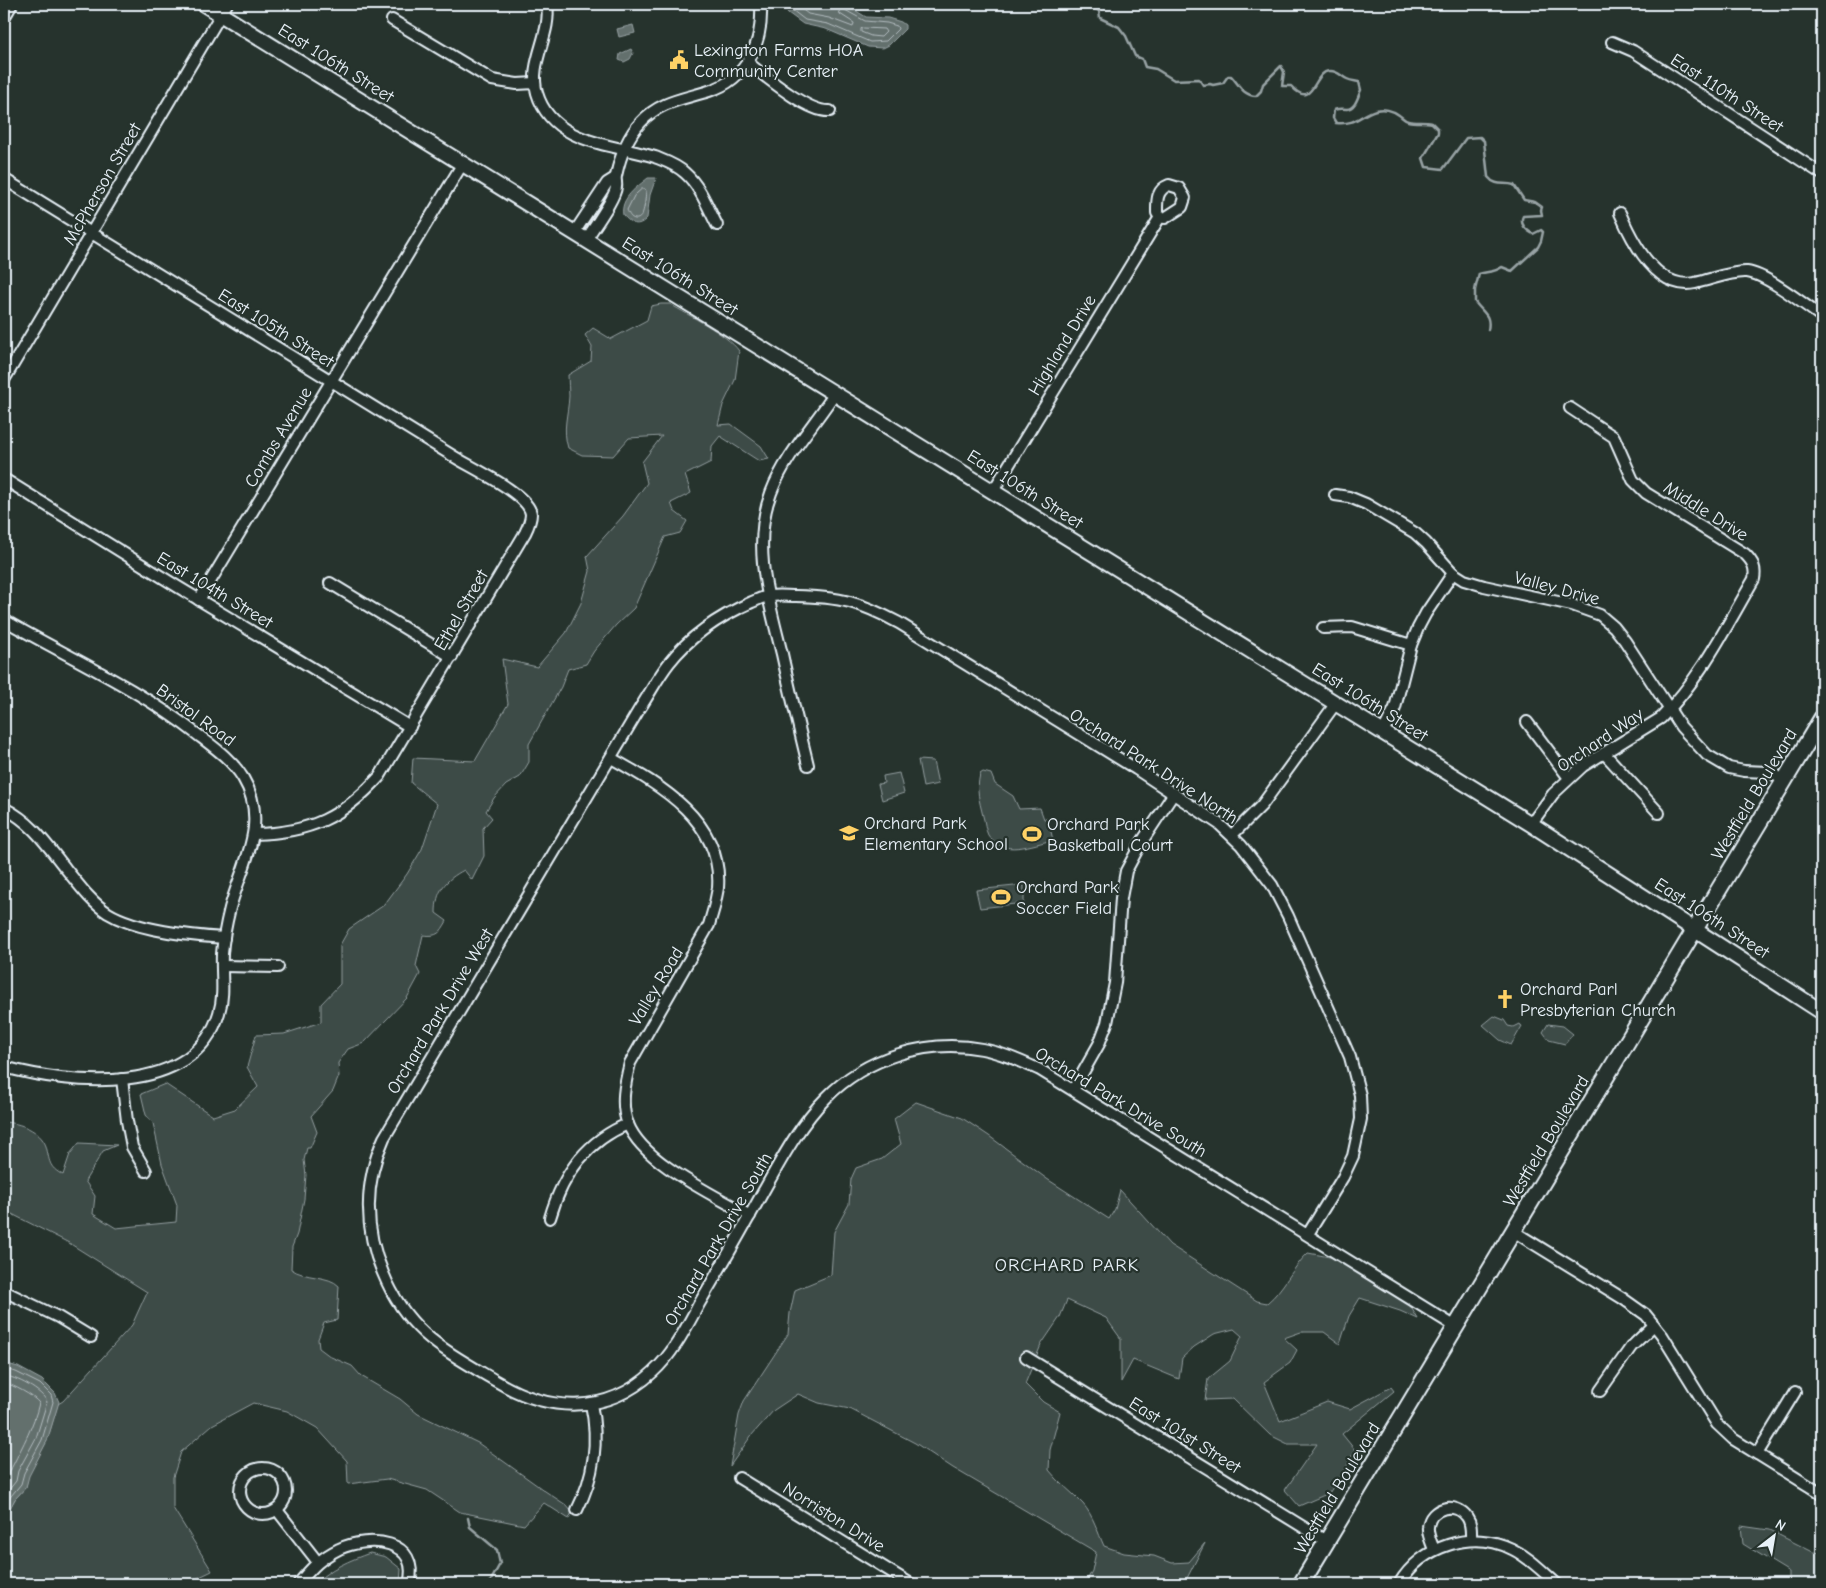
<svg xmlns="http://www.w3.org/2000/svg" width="1826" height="1588" viewBox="0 0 1826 1588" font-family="'Comic Neue',sans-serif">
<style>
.green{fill:#3e4b47;stroke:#939ea0}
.water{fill:#636f6d;stroke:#98a3a5}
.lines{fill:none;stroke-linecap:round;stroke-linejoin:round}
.shore{stroke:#b3bdc0;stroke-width:1}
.stream{stroke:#98a3a5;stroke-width:2.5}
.minor-casing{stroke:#e8f1f8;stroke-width:14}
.tertiary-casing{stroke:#e8f1f8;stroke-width:18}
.secondary-casing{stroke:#e8f1f8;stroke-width:19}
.minor{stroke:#26332d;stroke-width:10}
.tertiary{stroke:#26332d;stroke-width:14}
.secondary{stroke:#26332d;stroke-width:15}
.labels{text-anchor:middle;stroke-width:4.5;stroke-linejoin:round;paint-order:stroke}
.poi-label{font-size:18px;fill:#e8f1f8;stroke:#26332d;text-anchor:start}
.street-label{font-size:18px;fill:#e8f1f8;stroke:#26332d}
.neighbourhood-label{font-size:19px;letter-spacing:1px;fill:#e8f1f8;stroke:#26332d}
</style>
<rect width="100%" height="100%" fill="#26332d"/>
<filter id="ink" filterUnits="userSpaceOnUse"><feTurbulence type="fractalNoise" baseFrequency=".02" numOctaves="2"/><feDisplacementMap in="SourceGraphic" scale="10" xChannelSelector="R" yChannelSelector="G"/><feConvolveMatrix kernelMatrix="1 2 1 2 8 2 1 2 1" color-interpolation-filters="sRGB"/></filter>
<g filter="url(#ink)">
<g class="green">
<path d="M661,304H670C689,316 726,333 739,351L735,380L723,405L718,425L731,424L761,446L769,459L759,461L720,436L712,446L711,462L685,475L691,493L671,503L674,511L687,521L680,533L665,537L634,608L616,625L594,651L586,664L568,669L561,687L529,744V762L520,777L506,785L494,798L486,811L492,818L483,828L484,856L472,880L464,870C445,880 436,891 436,913L447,921C440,933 438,937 423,935L416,966L420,974L407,998L364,1043L348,1049L338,1063L339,1076L333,1091L311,1116L317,1132L310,1148H307L304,1160L306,1175L304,1199L297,1234L292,1247L291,1269C305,1279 329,1275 339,1286L337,1320L324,1323L318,1339L319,1348L331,1357L352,1366L361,1376L400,1399L418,1414L478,1443L545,1491L566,1505L572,1512L569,1519L544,1503L524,1525L460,1512L427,1490L387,1479L348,1484L347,1461L317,1428L287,1411L253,1403L212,1425L181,1452L173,1477V1508L212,1571L185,1584H4V1519L15,1499L26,1487L28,1476L47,1441L58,1404L63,1401L132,1325L147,1292L69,1243L4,1210V1122C20,1123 40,1130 46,1146C50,1161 48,1167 63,1175L70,1154L79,1143L117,1145L103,1151L85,1181L95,1196L93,1214L116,1228L176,1222L177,1205L162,1164L153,1123L146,1115L141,1094L165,1084L213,1116L235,1109L258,1087L247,1067L256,1035L284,1034L321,1022V1004L340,984V945L349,929L384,905L407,874L422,849L437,804L411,783L413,758L475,761L508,704L502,659L537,667L566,633L581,603L590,571L587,556L623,516L647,483L642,462L662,436L629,438L613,456L582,455L568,448C562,428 568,416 569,396C569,389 568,382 568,375L591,361L592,347L585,335L593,328L611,339L647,320L651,306Z"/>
<path d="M918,760L933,761L938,784L923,787Z"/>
<path d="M983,772L991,774L995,784L1013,796L1019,809L1040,808L1044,819H1048L1053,840C1033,844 1002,858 988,835C985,829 985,822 983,816C979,799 976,792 980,774Z"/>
<path d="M899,773L904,793L882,800L878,784L884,783L883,776Z"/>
<path d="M1024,885V903L980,908L976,890Z"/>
<path d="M1494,1016L1504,1020L1508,1026L1513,1027L1519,1024L1522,1026L1511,1045L1500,1040L1483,1025Z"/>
<path d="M1548,1024L1563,1026L1573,1034L1565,1044L1549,1040L1543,1032Z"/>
<path d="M916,1102L962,1118L989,1136L1047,1179L1109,1219L1115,1209L1120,1190L1170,1245L1257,1301L1267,1303C1284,1289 1292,1268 1308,1253L1335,1258L1409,1304L1418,1319L1400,1311L1360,1298L1349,1316L1340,1344L1324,1332H1301L1284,1338L1297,1350L1290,1363L1264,1382L1280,1421L1327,1402L1350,1409L1391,1387L1394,1391L1342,1434L1355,1450L1344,1472L1329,1493L1299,1506L1285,1490L1317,1444H1288L1270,1435L1233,1399L1205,1400L1208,1379L1230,1361L1242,1336L1234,1329L1214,1334L1194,1347L1182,1358L1179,1379L1133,1360L1121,1382V1339L1106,1318L1067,1300L1060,1317L1041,1345L1025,1384L1043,1402L1060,1412L1050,1450L1049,1470C1059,1483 1072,1492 1083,1504C1093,1515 1098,1533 1104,1546L1124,1553L1154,1556L1172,1563L1189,1562L1205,1543L1184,1584H1085L1092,1571L1096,1552L953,1468L915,1443L850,1409L819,1403L798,1394L774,1410L751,1436L730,1466L739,1415L744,1401L788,1334L790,1313L795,1290L831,1275L834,1232L849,1204L851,1179L856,1168L882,1159L901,1144L894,1119Z"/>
<path d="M1741,1526L1769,1530L1813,1552L1822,1553V1584H1789V1572L1743,1544Z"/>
<path d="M370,1553L386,1557L401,1569L400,1584H314C329,1569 350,1560 370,1553Z"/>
</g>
<g class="water">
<path d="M782,4H845L866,17L888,18L901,22L905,25V29L889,45L883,48L868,47L826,29L803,24L788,13Z"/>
<path d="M633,25L635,33L619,37L617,29Z"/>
<path d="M631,49L633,53L630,59L624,62L619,60L620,54Z"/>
<path d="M648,178H656L650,195L647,218C638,228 631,224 623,215C620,198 637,187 648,178Z"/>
<path d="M4,1363L18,1367L42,1380L55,1393L59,1402L47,1441L29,1476L26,1487L15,1499L4,1519Z"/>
</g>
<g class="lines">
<g class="shore">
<path d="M788,4L792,10L805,20L828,24L870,42L886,41L898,29L897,26L887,23L865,21L845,10L843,4"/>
<path d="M795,4L808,14L829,18L853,27L854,23L840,14L837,4"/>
<path d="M864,28L884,29L886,32L881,37L871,36L861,32V29Z"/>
<path d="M642,189H645L646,191C645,198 645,221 635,219C630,218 629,214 627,210L634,196Z"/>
<path d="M4,1369L16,1372L40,1384L51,1395L53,1402L42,1440L24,1473L21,1484L11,1496L4,1508"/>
<path d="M4,1376C15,1376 43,1391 47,1402L36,1438L18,1471L16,1481L4,1496"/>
<path d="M4,1383C12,1384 34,1396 39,1403C34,1425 23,1445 13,1465C9,1472 9,1477 4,1483"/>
</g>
<g class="stream">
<path d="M1086,4L1099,11L1100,18L1119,27L1126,36L1135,56L1142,59L1145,67L1156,69L1174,80L1199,79L1203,85L1210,84L1213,85L1223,83L1228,76H1231C1239,84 1242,95 1256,96L1261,91L1263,84L1281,66L1284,72L1282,86H1291C1314,111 1313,72 1329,71C1337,70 1341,76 1347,79C1351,81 1355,81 1359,82L1361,90C1358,96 1356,108 1347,109C1341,109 1340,108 1334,110L1333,118L1336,123C1357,125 1359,115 1376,110C1383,108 1393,110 1399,115C1402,117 1404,120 1408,121C1416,123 1424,121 1432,123L1438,129V133L1423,158L1426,167L1443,169L1466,138L1480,137L1484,141L1488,177C1496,187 1504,182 1514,185L1524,200L1535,202L1542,207L1541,210L1542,215L1523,216C1519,224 1526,230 1533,234L1541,230L1543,232L1541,241L1538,247L1512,271L1502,267C1494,273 1487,271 1479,274L1475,290V302C1484,314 1491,315 1488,330"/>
<path d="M468,1518L470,1527L497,1550L500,1564L489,1584"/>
</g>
<g class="minor-casing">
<g id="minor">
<path d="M547,4C552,35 528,62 537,93C552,144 613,144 655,157C665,161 677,165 685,173C700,186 708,208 717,225"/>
<path d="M4,18L12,4"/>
<path d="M392,20L492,80L517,84L535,83"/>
<path d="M1612,42L1633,51L1822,174"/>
<path d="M747,62C765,76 808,113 830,111"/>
<path d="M4,179L453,456C470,467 529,494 531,514C531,521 528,527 525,533L380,776C343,817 310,833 254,834"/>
<path d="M1169,185L1179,188L1185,198L1182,207L1165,218L1160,217L1157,213C1157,201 1156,190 1169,185Z"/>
<path d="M1620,213C1632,241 1657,291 1695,283C1711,280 1730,271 1747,272C1766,274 1805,305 1822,317"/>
<path d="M574,233L607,183L615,178"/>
<path d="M586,240C593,228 615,199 616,187C617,184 615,180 616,176C620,157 628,136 641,122C660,101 684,99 709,91C748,79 763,42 761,4"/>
<path d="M4,380L227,4"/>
<path d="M4,479L178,587L410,727"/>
<path d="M993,491L1160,217"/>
<path d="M1335,495L1349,497L1366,504L1415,533L1426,543L1453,573L1464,580L1484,586L1572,605L1600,615L1614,627L1625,641L1681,727L1707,755L1729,768L1744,771L1768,772L1785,780"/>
<path d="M330,583L452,657"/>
<path d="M199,600L463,163"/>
<path d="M4,620C70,658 138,688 198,735C215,748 232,760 243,778C270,823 242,864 230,908C226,924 223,939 222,954C221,974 225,994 219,1013C194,1098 70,1085 4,1067"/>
<path d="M1323,628L1352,627L1411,645"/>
<path d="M1527,722L1569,778"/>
<path d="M1383,732L1395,708L1411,645L1418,628L1426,613L1453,573"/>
<path d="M1604,753L1659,813"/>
<path d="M611,758C661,786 723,821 718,888C716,901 713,913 709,925L630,1063C625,1083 620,1105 628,1124C643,1163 715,1195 750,1216"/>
<path d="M808,765C799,728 790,691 782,654C769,601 751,546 771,493C785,456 814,425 835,393"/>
<path d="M4,808C33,823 46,844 66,869C79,885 91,902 108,913C136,930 191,936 224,938"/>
<path d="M1531,824L1553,794L1583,766L1661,718C1701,678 1726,627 1754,579C1756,568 1753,562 1745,554L1646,493L1633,480L1614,437L1570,408"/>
<path d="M1232,835L1262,805L1336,703"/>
<path d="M222,966L278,967"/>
<path d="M122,1079L127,1121L132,1147L146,1171"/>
<path d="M1073,1090L1099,1044L1107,1023L1115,983L1121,898L1126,871L1141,843L1174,793"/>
<path d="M550,1218C562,1176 586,1141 628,1124"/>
<path d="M1513,1231L1622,1298L1646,1315L1662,1335L1717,1424L1733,1439L1822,1494"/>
<path d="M1308,1234L1343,1177L1353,1156L1361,1119L1360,1095L1350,1057L1288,916L1272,885L1241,845L1219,824L1136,769L899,623C860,602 841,597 796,596C788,596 778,595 770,596C764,596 757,600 752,602C720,616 690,636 669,663C658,677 650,693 640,708L384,1138C364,1182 364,1229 383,1273C407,1332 444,1350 496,1381C547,1412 606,1416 653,1372C673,1354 686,1328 699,1304C721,1267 742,1230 763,1192C781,1160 800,1124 826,1098C865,1058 927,1038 982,1049C1003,1053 1022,1062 1040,1070L1456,1327"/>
<path d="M4,1291L58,1317L91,1337"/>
<path d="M1026,1357L1326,1541"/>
<path d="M1600,1391L1631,1347L1654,1325"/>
<path d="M1757,1454L1795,1392"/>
<circle cx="263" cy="1491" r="23"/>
<path d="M739,1478L911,1584"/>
<path d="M277,1510L317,1561"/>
<path d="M577,1510C594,1477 599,1441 591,1404"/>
<path d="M1434,1550C1432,1543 1427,1535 1428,1527C1430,1507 1456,1501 1467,1517C1472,1524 1471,1532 1471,1540"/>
<path d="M298,1584C312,1568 319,1559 339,1549C369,1535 421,1539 409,1584"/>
<path d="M1399,1584C1421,1546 1472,1529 1512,1549C1529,1557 1543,1572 1557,1584"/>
</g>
</g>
<g class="tertiary-casing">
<path id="tertiary" d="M204,4L1531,824L1822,1012"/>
</g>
<g class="secondary-casing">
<path id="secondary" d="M1301,1584L1822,718"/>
</g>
<use href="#minor" class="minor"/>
<use href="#tertiary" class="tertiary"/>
<use href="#secondary" class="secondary"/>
</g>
</g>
<defs>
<g id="civic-bare" transform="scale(1.5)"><path d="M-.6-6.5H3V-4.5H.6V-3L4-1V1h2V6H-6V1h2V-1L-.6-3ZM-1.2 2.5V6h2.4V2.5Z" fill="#ffd166" stroke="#26332d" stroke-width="2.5" paint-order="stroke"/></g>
<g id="school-bare" transform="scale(1.5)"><path d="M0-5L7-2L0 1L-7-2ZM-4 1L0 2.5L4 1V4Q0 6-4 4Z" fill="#ffd166" stroke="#26332d" stroke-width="2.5" paint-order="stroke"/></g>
<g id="stadium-bare" transform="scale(1.5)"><path d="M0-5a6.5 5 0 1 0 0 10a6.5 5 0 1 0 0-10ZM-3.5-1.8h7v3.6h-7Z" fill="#ffd166" stroke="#26332d" stroke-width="2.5" paint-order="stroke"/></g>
<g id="church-bare" transform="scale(1.5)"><path d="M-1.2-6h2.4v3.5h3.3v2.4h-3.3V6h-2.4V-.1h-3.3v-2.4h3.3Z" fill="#ffd166" stroke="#26332d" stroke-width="2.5" paint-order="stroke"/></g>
</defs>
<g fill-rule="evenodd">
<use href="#civic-bare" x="679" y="60"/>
<use href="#school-bare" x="849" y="833"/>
<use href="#stadium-bare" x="1032" y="834"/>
<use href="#stadium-bare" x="1001" y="897"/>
<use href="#church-bare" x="1505" y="999"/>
</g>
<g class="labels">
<g class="poi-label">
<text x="694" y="56">Lexington Farms HOA<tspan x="694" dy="21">Community Center</tspan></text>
<text x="864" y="829">Orchard Park<tspan x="864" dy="21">Elementary School</tspan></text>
<text x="1047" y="830">Orchard Park<tspan x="1047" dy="21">Basketball Court</tspan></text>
<text x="1016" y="893">Orchard Park<tspan x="1016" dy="21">Soccer Field</tspan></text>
<text x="1520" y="995">Orchard Parl<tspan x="1520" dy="21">Presbyterian Church</tspan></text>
</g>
<g class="street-label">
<text transform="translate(336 63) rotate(32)" y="6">East 106th Street</text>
<text transform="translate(1727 93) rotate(33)" y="6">East 110th Street</text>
<text transform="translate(102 184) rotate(-60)" y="6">McPherson Street</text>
<text transform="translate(680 276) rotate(32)" y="6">East 106th Street</text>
<text transform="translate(276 328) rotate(32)" y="6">East 105th Street</text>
<text transform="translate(1062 345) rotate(-59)" y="6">Highland Drive</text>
<text transform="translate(278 437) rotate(-59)" y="6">Combs Avenue</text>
<text transform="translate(1025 489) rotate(32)" y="6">East 106th Street</text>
<text transform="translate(1706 511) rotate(32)" y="6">Middle Drive</text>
<text transform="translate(1557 588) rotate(15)" y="6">Valley Drive</text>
<text transform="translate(215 590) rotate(31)" y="6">East 104th Street</text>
<text transform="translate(461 610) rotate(-60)" y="6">Ethel Street</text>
<text transform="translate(1370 702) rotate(32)" y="6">East 106th Street</text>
<text transform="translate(196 715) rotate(36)" y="6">Bristol Road</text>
<text transform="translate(1600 740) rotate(-34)" y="6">Orchard Way</text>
<text transform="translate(1154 766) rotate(33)" y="6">Orchard Park Drive North</text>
<text transform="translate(1754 794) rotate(-59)" y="6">Westfield Boulevard</text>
<text transform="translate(1712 918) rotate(33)" y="6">East 106th Street</text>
<text transform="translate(656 986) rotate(-59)" y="6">Valley Road</text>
<text transform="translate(440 1011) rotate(-59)" y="6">Orchard Park Drive West</text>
<text transform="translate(1121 1102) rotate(31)" y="6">Orchard Park Drive South</text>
<text transform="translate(1546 1141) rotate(-59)" y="6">Westfield Boulevard</text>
<text transform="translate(718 1239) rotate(-60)" y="6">Orchard Park Drive South</text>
<text transform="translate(1185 1435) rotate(32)" y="6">East 101st Street</text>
<text transform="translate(1337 1488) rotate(-59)" y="6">Westfield Boulevard</text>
<text transform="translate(834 1517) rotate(32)" y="6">Norriston Drive</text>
</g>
<g class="neighbourhood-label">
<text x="1067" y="1271">ORCHARD PARK</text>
</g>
</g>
<rect width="1826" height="1588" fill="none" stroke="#26332d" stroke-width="20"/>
<rect x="10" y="10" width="1806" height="1568" fill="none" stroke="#e8f1f8" stroke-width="2" filter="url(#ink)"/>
<g transform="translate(1774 1536) rotate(31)" stroke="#26332d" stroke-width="4" paint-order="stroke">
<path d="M0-4L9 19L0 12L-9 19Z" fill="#e8f1f8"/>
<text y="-8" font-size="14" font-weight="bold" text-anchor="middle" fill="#e8f1f8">N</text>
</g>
</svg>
